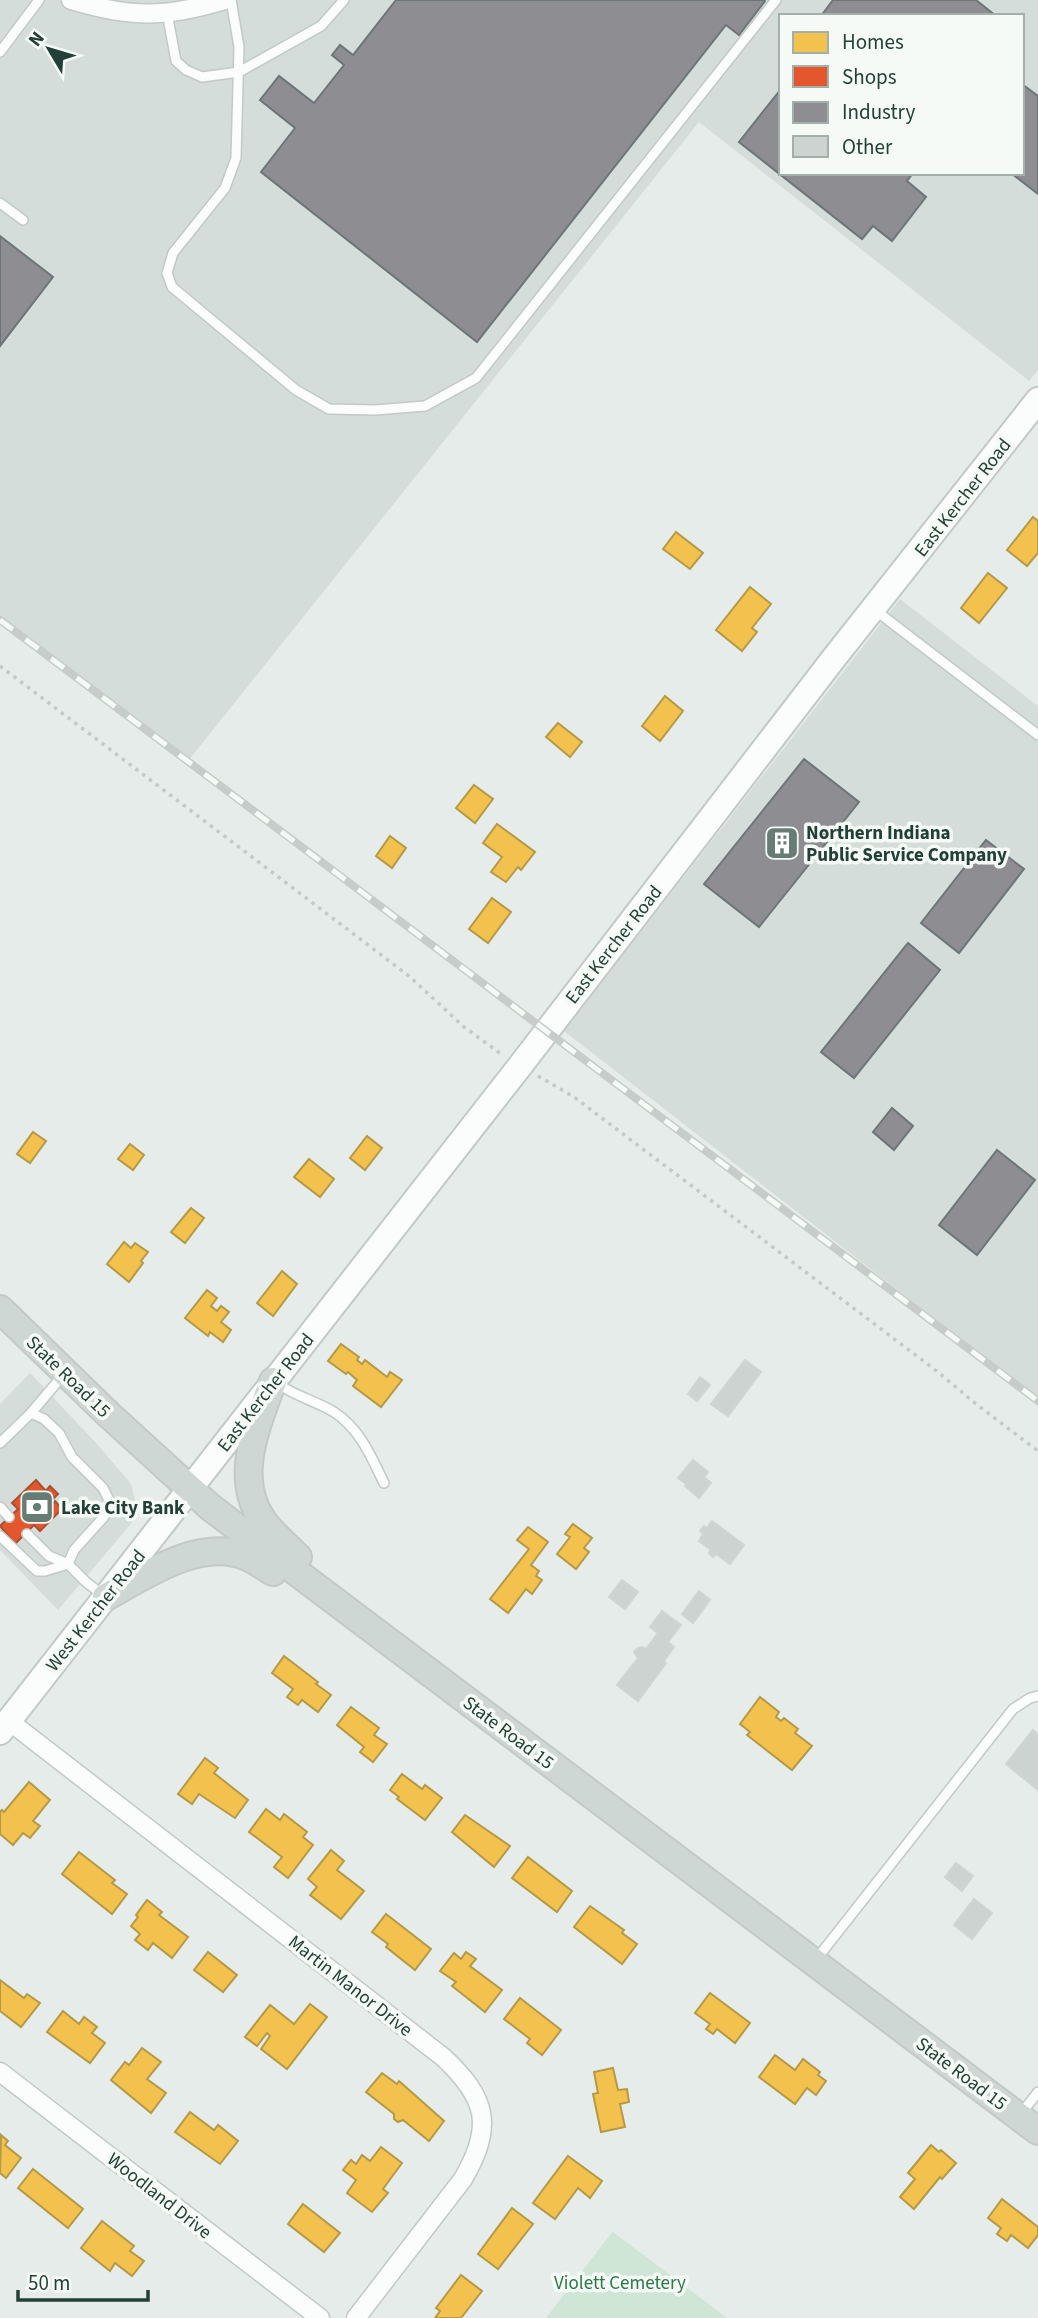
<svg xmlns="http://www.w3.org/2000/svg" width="1038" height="2318" viewBox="0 0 1038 2318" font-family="'Source Sans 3',sans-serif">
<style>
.built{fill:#d4ddd9;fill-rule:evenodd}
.green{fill:#cfe5d5}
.homes{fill:#f2c14e;stroke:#b49a47;stroke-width:2}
.shops{fill:#e4572e;stroke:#aa5031;stroke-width:2}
.industry{fill:#8d8d92;stroke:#6d7677;stroke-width:2}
.building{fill:#cdd3d0;stroke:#cfd5d2;stroke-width:2}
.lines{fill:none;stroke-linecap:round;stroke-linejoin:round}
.service-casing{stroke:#c3c9c6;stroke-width:12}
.minor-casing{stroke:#c3c9c6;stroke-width:21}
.secondary-casing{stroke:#c2c9c6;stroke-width:28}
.primary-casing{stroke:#c2cac7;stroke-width:30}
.path{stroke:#c1cbc7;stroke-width:3.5;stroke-dasharray:3.5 5;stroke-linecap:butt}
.service{stroke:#fbfcfc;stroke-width:9}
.minor{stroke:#fbfcfc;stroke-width:18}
.secondary{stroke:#fbfcfc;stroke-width:24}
.primary{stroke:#ced7d4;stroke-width:26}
.rail-casing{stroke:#c7ccca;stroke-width:8}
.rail{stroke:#f5faf7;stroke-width:5;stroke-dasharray:16;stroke-linecap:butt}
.labels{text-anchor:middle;stroke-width:7;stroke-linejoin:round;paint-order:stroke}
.street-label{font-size:19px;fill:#224037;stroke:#f5faf7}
.poi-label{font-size:19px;font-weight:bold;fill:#224037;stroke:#f5faf7;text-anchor:start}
.park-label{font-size:19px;fill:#2b7946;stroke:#f5faf7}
</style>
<rect width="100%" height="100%" fill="#e6ece9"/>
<g class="built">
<path d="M0,0H1038V370L1029,381L699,122L188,761L0,620ZM781,16H1022V173H781Z"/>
<path d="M900,599L1038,706V1399L564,1031Z"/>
<path d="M30,1373L97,1444L131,1484L137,1509L134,1520L58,1610L0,1550V1404Z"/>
</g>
<path class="green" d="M613,2231V2232L727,2318H546Z"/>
<g class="homes">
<path d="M1033,517L1038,521V553L1027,566L1007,550Z"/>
<path d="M676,532L703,553L690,569L663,549Z"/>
<path d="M988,573L1007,588L979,623L961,608Z"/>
<path d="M750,587L771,604L752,628L757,632L742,651L716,630Z"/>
<path d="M665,696L683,711L660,741L642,726Z"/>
<path d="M558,723L582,742L570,757L546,737Z"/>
<path d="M474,785L493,799L475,823L456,808Z"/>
<path d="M497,824L535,852L521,870L518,867L506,882L491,872L502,857L483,843Z"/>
<path d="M390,836L406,848L392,868L376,856Z"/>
<path d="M492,898L511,912L488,943L469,929Z"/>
<path d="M33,1132L46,1141L30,1163L17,1154Z"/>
<path d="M367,1136L382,1148L365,1170L350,1158Z"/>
<path d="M130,1144L144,1155L133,1170L118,1159Z"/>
<path d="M309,1159L334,1179L320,1197L294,1177Z"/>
<path d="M191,1208L204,1218L185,1243L171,1232Z"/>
<path d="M124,1242L131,1248L135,1243L148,1252L141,1261L143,1263L129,1282L107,1264Z"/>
<path d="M282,1271L297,1284L273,1316L257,1303Z"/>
<path d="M207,1290L217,1298L211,1306L217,1311L221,1306L229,1312L221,1322L231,1330L223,1342L210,1332L208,1336L185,1318Z"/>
<path d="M341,1344L359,1357L357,1360L362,1364L365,1360L387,1377L390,1372L402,1380L381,1407L353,1386L357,1380L348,1372L346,1374L328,1361Z"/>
<path d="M573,1524L592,1538L584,1548L589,1552L576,1569L557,1554L570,1537L565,1534Z"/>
<path d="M528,1527L548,1542L531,1565L539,1571L536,1576L542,1580L532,1594L526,1589L508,1613L490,1599L529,1549L517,1540Z"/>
<path d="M284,1656L318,1682L316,1684L331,1695L318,1712L302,1700L298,1705L287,1697L293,1689L272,1673Z"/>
<path d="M760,1697L779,1712L776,1717L781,1721L784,1718L798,1729L795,1733L812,1746L792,1770L747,1735L750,1732L740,1724Z"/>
<path d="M351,1707L379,1728L374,1735L387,1744L373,1762L360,1752L364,1747L337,1725Z"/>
<path d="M205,1758L218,1768L214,1773L248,1800L235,1818L199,1794L192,1804L178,1794Z"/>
<path d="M402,1774L422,1789L425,1785L442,1798L425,1820L397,1799L399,1797L390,1790Z"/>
<path d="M29,1782L50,1800L33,1821L40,1826L30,1838L23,1833L13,1845L0,1834V1812L2,1810L4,1812Z"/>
<path d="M266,1809L280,1820L284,1814L307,1832L303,1837L313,1845L288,1878L274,1867L282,1857L249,1832Z"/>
<path d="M465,1815L510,1846L494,1867L452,1832Z"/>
<path d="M331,1850L344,1861L337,1870L364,1891L341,1919L310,1895L317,1887L308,1879Z"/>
<path d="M79,1852L115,1880L112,1883L127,1894L112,1914L62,1874Z"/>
<path d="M528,1857L572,1891L557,1912L512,1878Z"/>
<path d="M147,1900L162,1912L159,1915L188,1937L172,1958L153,1943L148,1950L135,1940L140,1934L131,1926L138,1917L136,1915Z"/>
<path d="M590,1906L624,1930L622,1933L637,1944L622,1964L574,1927Z"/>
<path d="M386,1914L431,1949L415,1970L386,1947L388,1944L372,1932Z"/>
<path d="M208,1952L237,1975L223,1992L194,1970Z"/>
<path d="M466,1952L476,1959L470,1966L502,1990L485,2012L452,1986L456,1982L440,1971L454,1953L461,1959Z"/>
<path d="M0,1980L24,1998L27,1994L40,2003L21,2027L0,2011Z"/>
<path d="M710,1993L750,2023L735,2043L717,2029L713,2034L706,2029L710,2024L695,2013Z"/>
<path d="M520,1998L561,2030L542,2055L527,2043L530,2039L504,2019Z"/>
<path d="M310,2004L327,2017L287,2069L261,2049L270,2036L267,2033L257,2046L245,2037L270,2005L294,2024Z"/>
<path d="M63,2011L79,2024L84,2017L97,2027L92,2033L105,2043L90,2063L47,2032Z"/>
<path d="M142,2048L161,2062L147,2079L166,2093L151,2113L111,2080L125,2062L129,2065Z"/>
<path d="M775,2055L795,2070L803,2059L820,2072L818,2075L826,2081L816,2095L807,2088L795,2104L759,2077Z"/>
<path d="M613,2068L618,2090L627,2089L629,2102L620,2104L625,2127L601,2132L593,2094L598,2093L594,2072Z"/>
<path d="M382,2073L397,2084L399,2081L444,2121L429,2141L403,2120L398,2122L394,2119V2114L366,2092Z"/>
<path d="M190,2112L214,2130L218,2125L238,2141L220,2164L175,2132Z"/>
<path d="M1,2135L8,2141L5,2145L21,2158L6,2178L0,2173Z"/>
<path d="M931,2145L939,2152L941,2150L956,2163L942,2179L940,2177L914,2209L900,2197L915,2179L908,2173Z"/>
<path d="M381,2147L402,2163L383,2189L388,2193L372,2212L347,2193L356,2180L343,2170L351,2160L356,2164L362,2155L370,2161Z"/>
<path d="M568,2156L602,2181L590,2198L578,2188L555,2219L533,2203Z"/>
<path d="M33,2169L83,2209L68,2228L18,2188Z"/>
<path d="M1002,2199L1038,2227V2235L1028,2248L1011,2235L1007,2241L997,2234L1001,2228L988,2218Z"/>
<path d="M303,2204L340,2233L324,2252L288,2224Z"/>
<path d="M512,2208L533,2224L498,2269L478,2254Z"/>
<path d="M102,2221L134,2246L130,2251L144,2261L132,2276L115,2263L110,2271L81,2248Z"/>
<path d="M461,2275L482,2291L461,2318H435L440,2311L436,2308Z"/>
</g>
<path class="shops" d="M36,1480L45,1490L44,1493L50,1486L58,1494L51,1501L53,1503L55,1501L62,1509L40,1531L34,1525L15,1544L0,1526L18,1509L12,1503Z"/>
<g class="industry">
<path d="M396,0H764L765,1L739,35L726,25L477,342L261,172L295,128L260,100L279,76L314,103L344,65L332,55L340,45L353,55Z"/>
<path d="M833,0H976L996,16H821Z"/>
<path d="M1022,84L1038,96V194L1011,173H1022Z"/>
<path d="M781,89V173H913L907,181L926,197L892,241L873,226L862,239L739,142Z"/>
<path d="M0,236L53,277L0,346Z"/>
<path d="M804,759L859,802L759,927L704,884Z"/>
<path d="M986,840L1024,869L959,953L921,923Z"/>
<path d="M908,943L940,970L854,1078L821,1052Z"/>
<path d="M892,1108L913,1126L894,1150L873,1132Z"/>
<path d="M997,1150L1035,1180L977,1255L939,1225Z"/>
</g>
<g class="building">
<path d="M745,1360L761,1372L728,1416L711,1404Z"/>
<path d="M700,1377L710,1385L697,1401L688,1394Z"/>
<path d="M693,1460L708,1472L704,1477L711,1483L699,1498L685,1486L686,1484L678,1478Z"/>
<path d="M712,1521L744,1545L730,1564L716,1554L713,1557L709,1553L711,1550L699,1541L703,1534L700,1531L704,1526L707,1528Z"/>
<path d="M622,1580L638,1592L625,1609L609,1597Z"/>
<path d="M699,1591L710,1600L693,1623L682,1614Z"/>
<path d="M662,1611L681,1625L668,1642L674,1647L664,1661L666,1663L638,1701L617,1685L638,1658L634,1652L638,1648L642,1647L646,1649L658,1633L650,1627Z"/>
<path d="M1033,1730L1038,1735V1790L1006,1764Z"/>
<path d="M956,1863L973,1876L962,1891L945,1877Z"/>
<path d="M974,1899L992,1913L972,1939L954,1925Z"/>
</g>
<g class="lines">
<g class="service-casing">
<g id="service">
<path d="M231,0L239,47L236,158L225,188L173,253L167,273L172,287L296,390L329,409L375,410L425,406L476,378L776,0"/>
<path d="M167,13L176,61L186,70L202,77L239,72L321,26L344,0"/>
<path d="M0,52L39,0"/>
<path d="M0,203L23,220"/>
<path d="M875,610L1038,735"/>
<path d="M275,1382C294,1396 314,1400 334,1412C360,1429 371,1456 384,1483"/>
<path d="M31,1413L64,1374"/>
<path d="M0,1443L31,1413L44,1419L59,1433L72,1457L103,1488L110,1502V1508L103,1518L74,1550L68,1564L45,1571H37L0,1536"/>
<path d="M0,1507L9,1517"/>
<path d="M27,1534L49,1556L68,1564L86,1582L104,1596"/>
<path d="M815,1961L1013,1709L1030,1698L1038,1696"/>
<path d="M1020,2115L1038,2092"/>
</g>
</g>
<g class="minor-casing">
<g id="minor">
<path d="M71,0C130,18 166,18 225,0"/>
<path d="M9,1721L443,2057C487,2098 494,2126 463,2179L356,2318"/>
<path d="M0,2072L320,2318"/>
</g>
</g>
<g class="secondary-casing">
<path id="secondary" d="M0,1732L520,1066L834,658L1038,400"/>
</g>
<g class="primary-casing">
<g id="primary">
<path d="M0,1309L107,1413L210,1507L1038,2131"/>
<path d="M273,1381C256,1428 231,1482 267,1526C276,1537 288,1547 298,1557"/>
<path d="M106,1597C144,1576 199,1538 245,1556C254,1559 264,1567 273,1572"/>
</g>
</g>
<g class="path">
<path d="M0,666L409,976L464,1027L504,1056"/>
<path d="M538,1076L574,1097L938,1372L976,1404L1038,1451"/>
</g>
<use href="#service" class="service"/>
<use href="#minor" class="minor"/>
<use href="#secondary" class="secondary"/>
<use href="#primary" class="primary"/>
<g class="rail-casing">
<path id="rail" d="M0,620L1038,1401"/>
</g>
<use href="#rail" class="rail"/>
</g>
<defs>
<g id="building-square" transform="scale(1.75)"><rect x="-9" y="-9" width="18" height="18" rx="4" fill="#677c75" stroke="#f5faf7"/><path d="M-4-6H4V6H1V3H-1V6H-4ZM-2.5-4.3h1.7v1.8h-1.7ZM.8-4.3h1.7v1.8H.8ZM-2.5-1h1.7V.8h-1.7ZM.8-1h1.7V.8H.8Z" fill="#fff"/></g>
<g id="bank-square" transform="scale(1.75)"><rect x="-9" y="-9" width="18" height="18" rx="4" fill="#677c75" stroke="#f5faf7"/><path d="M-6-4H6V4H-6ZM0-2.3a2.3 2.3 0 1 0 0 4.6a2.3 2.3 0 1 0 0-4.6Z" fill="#fff"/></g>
</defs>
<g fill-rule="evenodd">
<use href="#building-square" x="782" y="843"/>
<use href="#bank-square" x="37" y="1507"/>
</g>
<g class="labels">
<g class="street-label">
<text transform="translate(962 497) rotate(-52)" y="7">East Kercher Road</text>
<text transform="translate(613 944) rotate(-52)" y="7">East Kercher Road</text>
<text transform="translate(69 1376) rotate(44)" y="7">State Road 15</text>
<text transform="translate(265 1392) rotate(-52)" y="7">East Kercher Road</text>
<text transform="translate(95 1610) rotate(-52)" y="7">West Kercher Road</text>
<text transform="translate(509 1732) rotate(37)" y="7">State Road 15</text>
<text transform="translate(351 1985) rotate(38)" y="7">Martin Manor Drive</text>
<text transform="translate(962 2073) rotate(37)" y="7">State Road 15</text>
<text transform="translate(160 2195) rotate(38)" y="7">Woodland Drive</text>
</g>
<g class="poi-label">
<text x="806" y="839">Northern Indiana<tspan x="806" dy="22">Public Service Company</tspan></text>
<text x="61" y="1514">Lake City Bank</text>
</g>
<g class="park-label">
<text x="620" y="2289">Violett Cemetery</text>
</g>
</g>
<rect x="779" y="14" width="245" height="161" fill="#f5faf7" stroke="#a1b0aa" stroke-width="2"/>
<rect x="793" y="32" width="35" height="21" fill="#f2c14e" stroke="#a1b0aa" stroke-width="2"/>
<text x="842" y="49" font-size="21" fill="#224037">Homes</text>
<rect x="793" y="66" width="35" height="21" fill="#e4572e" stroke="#a1b0aa" stroke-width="2"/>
<text x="842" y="84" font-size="21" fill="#224037">Shops</text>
<rect x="793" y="102" width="35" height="21" fill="#8d8d92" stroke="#a1b0aa" stroke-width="2"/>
<text x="842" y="119" font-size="21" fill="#224037">Industry</text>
<rect x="793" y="136" width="35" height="21" fill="#cdd3d0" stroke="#a1b0aa" stroke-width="2"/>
<text x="842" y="154" font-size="21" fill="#224037">Other</text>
<g transform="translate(49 49) rotate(308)" stroke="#f5faf7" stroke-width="5" paint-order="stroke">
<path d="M0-5L12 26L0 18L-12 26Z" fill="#224037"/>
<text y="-10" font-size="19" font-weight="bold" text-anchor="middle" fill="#224037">N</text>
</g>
<path d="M18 2290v10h130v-10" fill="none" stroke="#224037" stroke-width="3.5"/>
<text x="28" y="2290" font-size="21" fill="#224037" stroke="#f5faf7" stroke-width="5" paint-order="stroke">50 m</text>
</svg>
